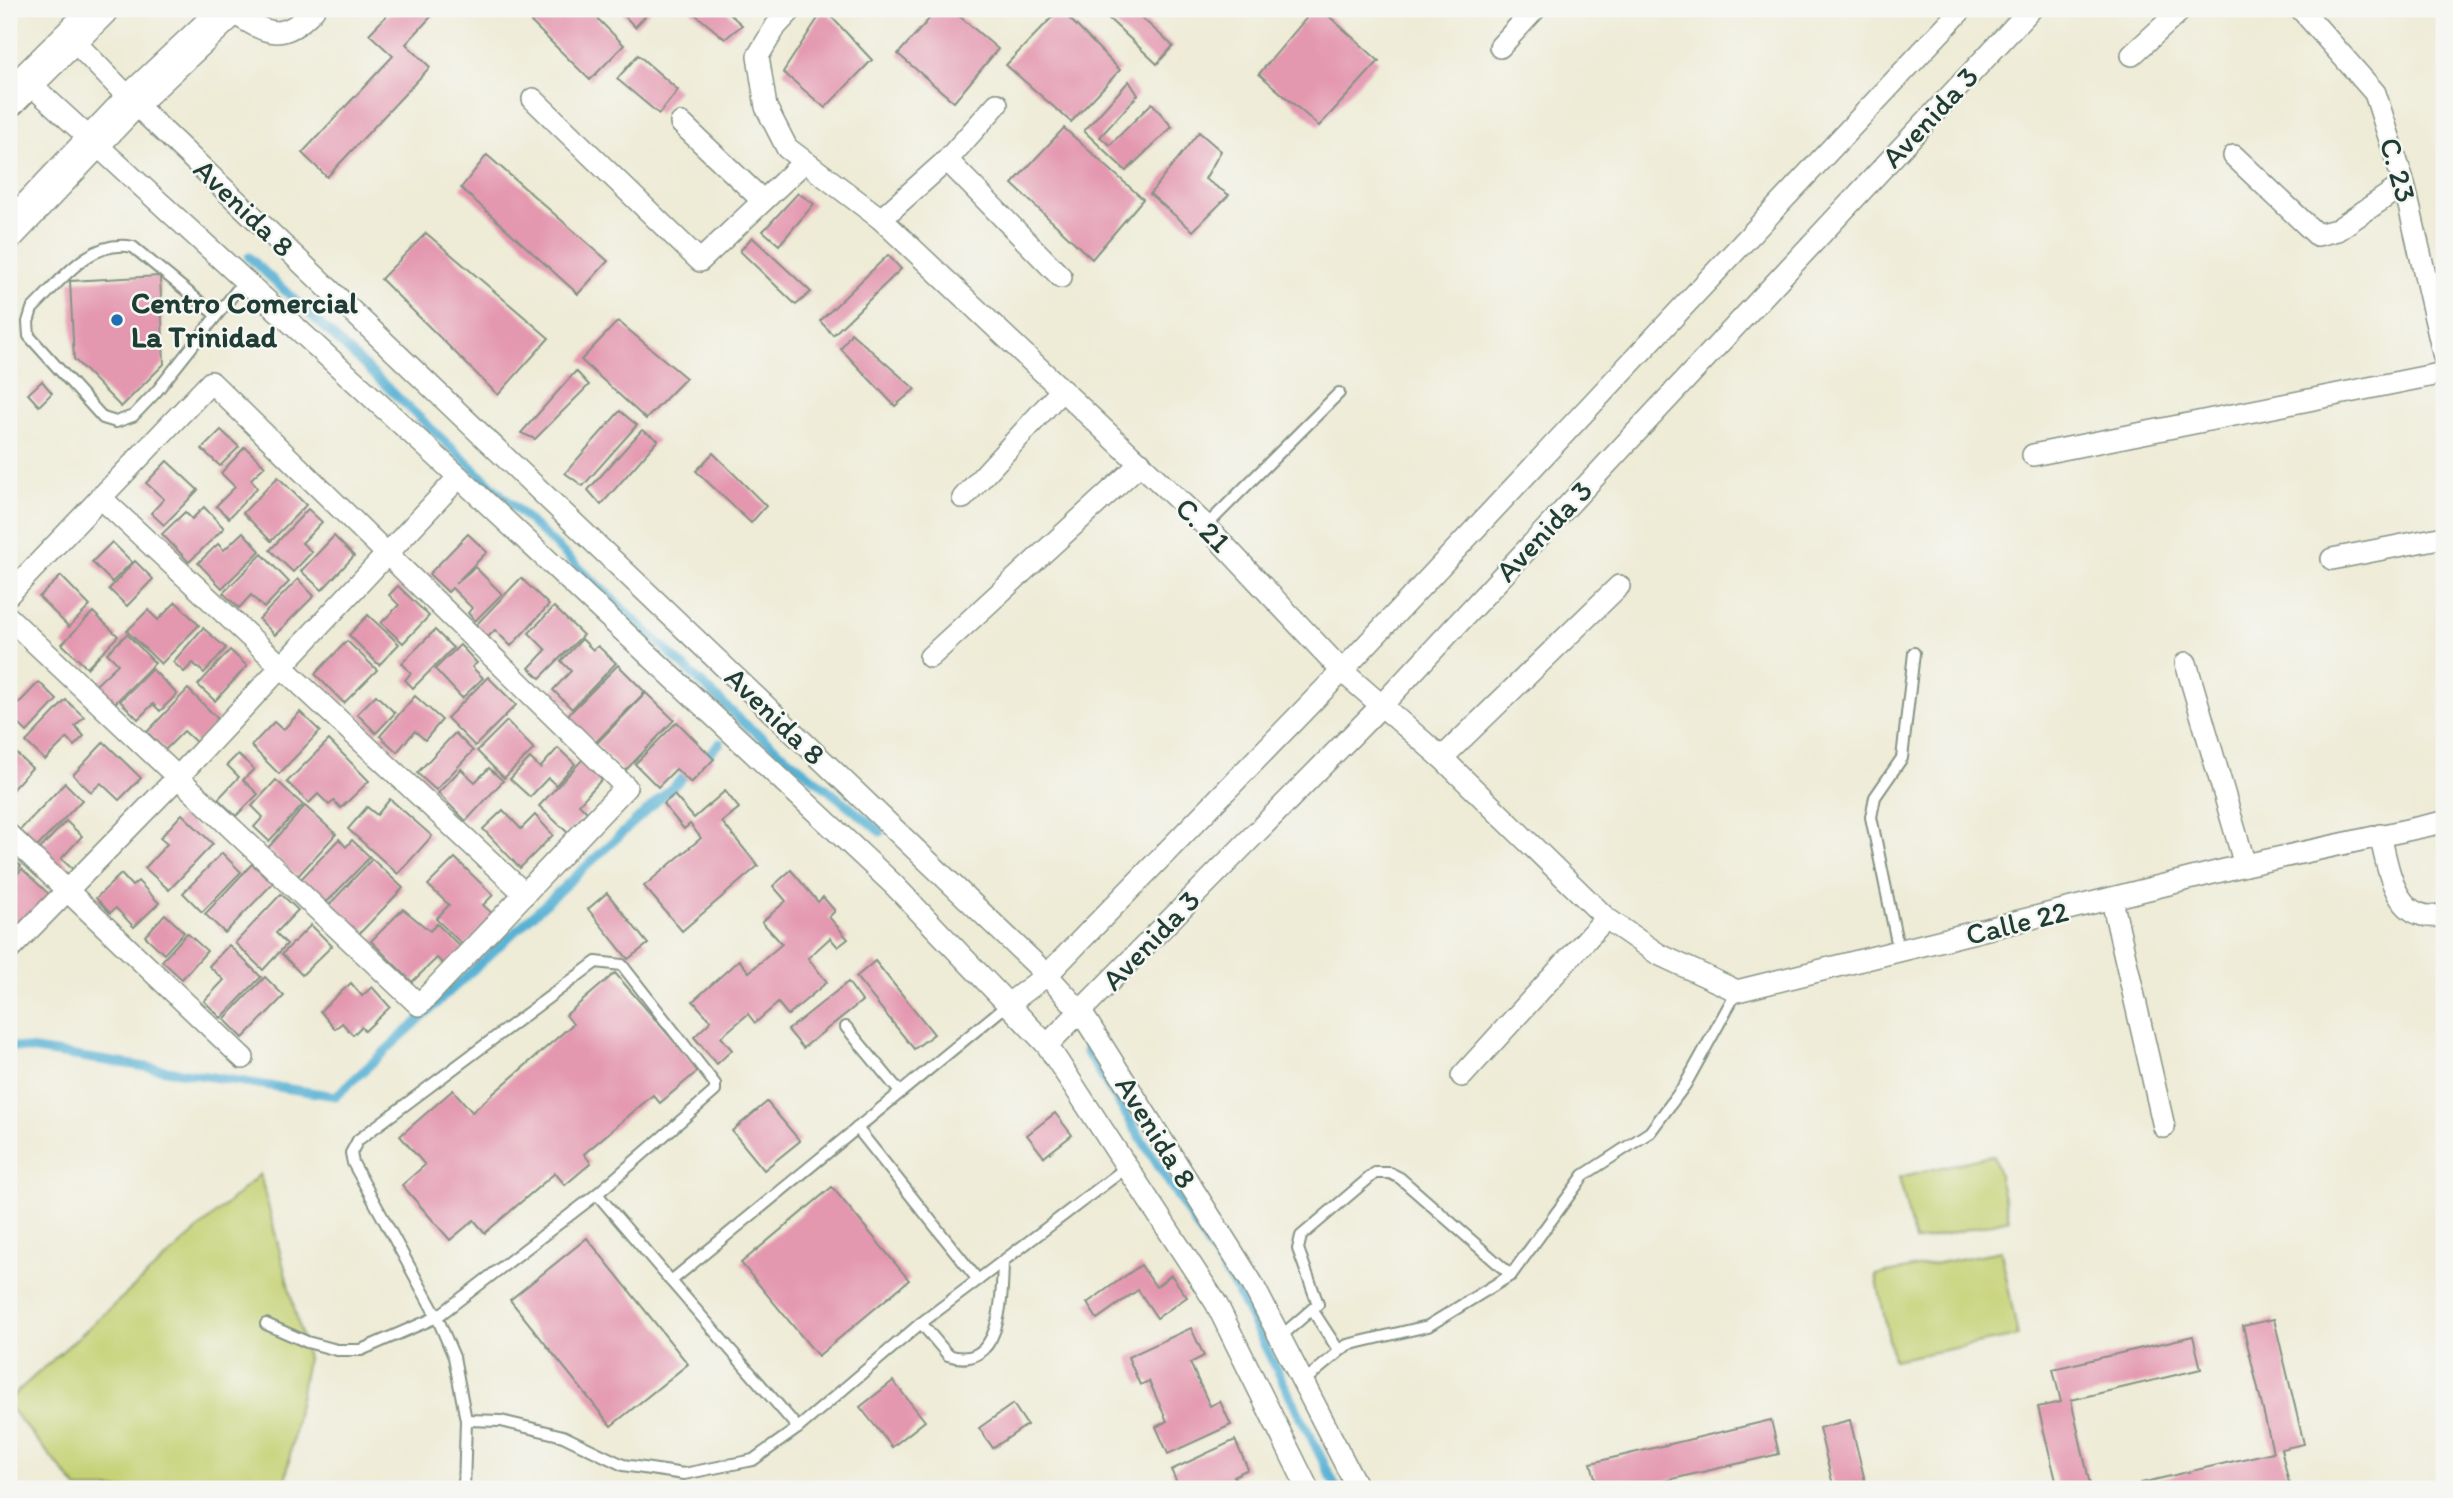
<svg xmlns="http://www.w3.org/2000/svg" width="2453" height="1498" viewBox="0 0 2453 1498" font-family="Itim,sans-serif">
<style>
.green{fill:#c5d173;stroke:#728754;stroke-width:2}
.lines{fill:none;stroke-linecap:round;stroke-linejoin:round}
.stream{stroke:#57b1d4;stroke-width:9}
.building{fill:#e498b0}
.lane-casing{stroke:#869485;stroke-width:14}
.street-casing{stroke:#869485;stroke-width:24}
.primary-casing{stroke:#869485;stroke-width:38}
.lane{stroke:#fff;stroke-width:10}
.street{stroke:#fff;stroke-width:21}
.primary{stroke:#fff;stroke-width:35}
.poi-dot{fill:#1f6fb2;stroke:#f6f6f2;stroke-width:2.5}
.labels{text-anchor:middle;stroke-width:5;stroke-linejoin:round;paint-order:stroke}
.street-label{font-size:30px;fill:#1f3d34;stroke:#f6f6f2}
.poi-label{font-size:30px;font-weight:bold;fill:#1f3d34;stroke:#f6f6f2;text-anchor:start}
</style>
<rect width="100%" height="100%" fill="#f6f6f2"/>
<filter id="ink" filterUnits="userSpaceOnUse"><feTurbulence type="fractalNoise" baseFrequency=".0143" numOctaves="2"/><feDisplacementMap in="SourceGraphic" scale="14" xChannelSelector="R" yChannelSelector="G"/><feConvolveMatrix kernelMatrix="1 2 1 2 8 2 1 2 1" color-interpolation-filters="sRGB"/></filter>
<filter id="wash" filterUnits="userSpaceOnUse"><feTurbulence type="fractalNoise" baseFrequency=".00686" numOctaves="4" result="noise"/><feDisplacementMap in="SourceGraphic" scale="28" xChannelSelector="R" yChannelSelector="G"/><feGaussianBlur stdDeviation="1.57" result="paint"/><feColorMatrix in="noise" values="0 0 0 0 0 0 0 0 0 0 0 0 0 0 0 0 0 1.4 0 .05"/><feComposite in="paint" operator="in"/></filter>
<g filter="url(#wash)">
<rect width="100%" height="100%" fill="#eeebd6"/>
<g class="green">
<path d="M1994,1155L2009,1219L1915,1242L1899,1177Z"/>
<path d="M260,1174L307,1358L284,1489H78L9,1407V1399Z"/>
<path d="M2001,1251L2018,1336L1893,1360L1876,1275Z"/>
</g>
<g class="lines">
<g class="stream">
<path d="M249,257L743,722L881,832"/>
<path d="M702,760L720,743"/>
<path d="M9,1046L336,1096L691,770"/>
<path d="M1086,1051L1237,1291L1337,1489"/>
</g>
</g>
<g id="blocks">
<g class="building">
<path d="M393,9H438L406,44L430,67L327,177L302,153L393,56L369,34Z"/>
<path d="M545,9H588L624,45L590,80L531,22Z"/>
<path d="M618,9H652L635,27Z"/>
<path d="M689,9H724L742,25L725,39Z"/>
<path d="M824,9L872,60L825,108L783,72Z"/>
<path d="M938,9H951L998,49L954,102L898,54Z"/>
<path d="M1060,9L1120,70L1071,122L1006,65Z"/>
<path d="M1110,9H1132L1173,46L1157,64L1104,14Z"/>
<path d="M1314,9H1321L1379,61L1319,126L1259,74Z"/>
<path d="M638,55L678,90L659,114L617,79Z"/>
<path d="M1129,81L1138,95L1100,137L1110,145L1152,103L1172,127L1126,171L1084,131Z"/>
<path d="M1064,128L1143,199L1092,259L1012,184Z"/>
<path d="M1199,132L1221,151L1205,179L1229,195L1193,231L1150,194Z"/>
<path d="M487,155L608,261L578,294L461,188Z"/>
<path d="M798,193L814,204L779,245L763,231Z"/>
<path d="M426,233L549,338L498,395L381,279Z"/>
<path d="M752,237L811,292L796,305L740,251Z"/>
<path d="M888,255L901,269L833,335L820,321Z"/>
<path d="M160,276L164,364L121,407L74,359L70,281Z"/>
<path d="M618,321L686,378L646,419L581,360Z"/>
<path d="M851,333L915,389L895,406L841,349Z"/>
<path d="M576,371L589,385L535,439L521,433Z"/>
<path d="M42,381L52,393L39,406L28,394Z"/>
<path d="M620,411L637,425L583,486L565,473Z"/>
<path d="M221,430L239,447L220,466L202,449Z"/>
<path d="M642,430L658,440L601,505L588,490Z"/>
<path d="M245,447L265,466L251,479L257,488L229,518L216,506L235,487L221,473Z"/>
<path d="M713,453L766,506L751,523L696,471Z"/>
<path d="M167,461L198,490L164,525L151,513L164,499L146,483Z"/>
<path d="M278,477L306,505L271,541L243,513Z"/>
<path d="M204,507L224,528L189,562L162,534L185,512L192,519Z"/>
<path d="M308,509L322,522L302,543L312,552L293,572L270,550Z"/>
<path d="M243,532L260,551L222,588L198,563L218,544L224,550Z"/>
<path d="M468,534L487,552L455,584L475,567L502,594L475,621L468,613L472,608L452,588L448,592L429,574Z"/>
<path d="M334,536L354,556L322,590L301,571Z"/>
<path d="M112,542L132,562L112,582L92,562Z"/>
<path d="M262,554L289,582L264,608L251,595L239,608L223,593Z"/>
<path d="M135,561L153,579L127,606L109,589Z"/>
<path d="M61,576L90,606L69,627L39,597Z"/>
<path d="M521,578L549,605L511,646L495,630L486,639L474,627Z"/>
<path d="M298,579L314,596L275,635L259,619Z"/>
<path d="M398,586L429,616L403,643L381,623L399,605L389,595Z"/>
<path d="M176,602L199,625L161,664L127,631L148,610L158,620Z"/>
<path d="M554,607L583,635L540,678L529,668L546,650L529,633Z"/>
<path d="M93,612L118,636L87,668L62,644Z"/>
<path d="M368,615L399,644L379,665L349,635Z"/>
<path d="M203,628L226,648L204,673L193,663L184,672L173,662Z"/>
<path d="M435,630L453,648L413,688L405,680L411,673L402,663Z"/>
<path d="M127,634L155,663L113,705L95,686L118,664L107,653Z"/>
<path d="M582,639L593,650L598,646L616,663L572,709L553,690L571,671L561,661Z"/>
<path d="M347,641L377,670L344,703L315,674Z"/>
<path d="M460,645L477,663L472,667L483,678L462,698L435,669Z"/>
<path d="M230,650L247,666L215,701L198,685Z"/>
<path d="M618,665L645,692L595,743L568,715Z"/>
<path d="M152,669L177,694L160,711L153,704L138,719L120,701Z"/>
<path d="M488,677L516,705L475,746L447,718Z"/>
<path d="M39,682L57,700L27,732L9,714V693L19,703Z"/>
<path d="M188,689L219,720L197,743L184,731L165,750L147,732Z"/>
<path d="M646,693L674,720L624,772L596,744Z"/>
<path d="M376,695L395,713L376,733L357,714Z"/>
<path d="M415,696L442,720L425,740L415,731L397,752L380,736Z"/>
<path d="M66,700L84,717L75,726L84,736L74,746L67,738L45,760L26,742Z"/>
<path d="M300,712L320,731L279,774L251,746L274,722L283,730Z"/>
<path d="M507,721L534,749L504,778L477,751Z"/>
<path d="M677,722L714,759L691,783L676,769L658,787L635,764Z"/>
<path d="M455,733L473,751L436,790L417,773Z"/>
<path d="M329,740L369,781L341,808L334,801L329,805L318,794L309,803L287,782Z"/>
<path d="M104,742L141,778L119,800L101,783L91,792L73,775Z"/>
<path d="M558,748L575,764L556,785L548,778L530,797L510,779L530,758L540,768Z"/>
<path d="M15,752L32,768L9,793V758Z"/>
<path d="M238,754L254,769L243,780L258,794L236,816L218,799L239,777L227,765Z"/>
<path d="M584,758L604,777L579,804L587,812L568,833L539,806Z"/>
<path d="M489,768L503,781L466,821L438,793L461,769L475,782Z"/>
<path d="M276,780L303,805L269,841L254,827L263,817L252,806Z"/>
<path d="M65,783L82,800L37,847L20,830Z"/>
<path d="M725,791L739,808L722,822L758,866L682,931L644,886L701,838L690,824L684,829L663,804L674,795L694,818Z"/>
<path d="M390,799L432,836L398,874L348,829L367,807L377,815Z"/>
<path d="M305,806L336,834L297,877L267,849Z"/>
<path d="M503,810L521,829L535,815L553,835L520,868L483,829Z"/>
<path d="M182,814L213,844L169,890L145,868L167,844L160,838Z"/>
<path d="M66,821L82,836L61,859L75,871L67,879L38,851Z"/>
<path d="M339,839L346,847L352,840L370,857L326,903L301,879Z"/>
<path d="M222,853L241,872L202,912L183,893Z"/>
<path d="M9,855L21,866L9,879Z"/>
<path d="M455,858L493,895L483,905L494,915L465,947L436,919L449,905L428,885Z"/>
<path d="M372,859L403,888L358,935L328,906Z"/>
<path d="M252,864L273,883L225,933L205,914Z"/>
<path d="M22,869L51,896L9,940V883Z"/>
<path d="M791,870L818,902L823,897L835,911L829,917L848,939L838,947L830,938L808,958L827,982L788,1015L778,1003L755,1023L748,1014L721,1037L732,1050L717,1064L694,1037L711,1021L693,1001L739,960L749,972L782,944L762,922L786,901L773,886Z"/>
<path d="M121,874L132,886L138,881L159,903L134,927L116,908L110,913L96,898Z"/>
<path d="M607,893L648,944L628,959L588,909Z"/>
<path d="M281,894L298,910L276,933L287,944L263,970L235,943Z"/>
<path d="M403,909L430,931L437,924L464,950L447,968L437,958L412,982L371,941Z"/>
<path d="M165,914L184,932L164,954L145,936Z"/>
<path d="M311,925L332,946L302,975L282,954Z"/>
<path d="M187,933L207,951L182,979L162,961Z"/>
<path d="M229,945L261,977L221,1018L204,1001L224,980L209,966Z"/>
<path d="M875,961L934,1034L914,1049L856,977Z"/>
<path d="M615,973L699,1070L660,1103L653,1095L584,1154L591,1163L565,1185L555,1173L485,1233L474,1220L450,1240L402,1185L425,1165L400,1136L453,1090L472,1112L573,1024L566,1015Z"/>
<path d="M265,977L284,996L243,1038L224,1019Z"/>
<path d="M848,982L862,1001L803,1048L788,1030Z"/>
<path d="M351,983L362,996L372,987L390,1007L365,1031L361,1027L353,1035L342,1023L335,1029L320,1011Z"/>
<path d="M767,1102L800,1141L764,1170L732,1131Z"/>
<path d="M1055,1113L1072,1135L1044,1157L1027,1135Z"/>
<path d="M832,1187L909,1280L818,1356L741,1263Z"/>
<path d="M587,1238L688,1364L611,1426L510,1300Z"/>
<path d="M1141,1265L1156,1287L1171,1275L1187,1297L1157,1318L1138,1290L1097,1319L1087,1303Z"/>
<path d="M2274,1319L2304,1444L2281,1449L2289,1483L2265,1489H2142L2141,1483L2273,1452L2243,1326Z"/>
<path d="M1191,1328L1204,1356L1190,1363L1210,1406L1220,1401L1231,1425L1168,1454L1156,1427L1167,1421L1149,1381L1140,1385L1128,1357Z"/>
<path d="M2193,1336L2201,1369L2071,1400L2091,1489H2058L2038,1407L2061,1402L2053,1369Z"/>
<path d="M893,1381L925,1421L892,1447L860,1407Z"/>
<path d="M1013,1404L1027,1425L993,1448L979,1428Z"/>
<path d="M1771,1420L1779,1454L1630,1489H1598L1591,1463Z"/>
<path d="M1850,1420L1867,1489H1834L1819,1428Z"/>
<path d="M1235,1440L1248,1469L1234,1476L1240,1489H1180L1171,1470Z"/>
</g>
</g>
</g>
<g filter="url(#ink)">
<use href="#blocks" fill-opacity="0" stroke="#869485" stroke-width="2"/>
<g class="lines">
<g class="lane-casing">
<g id="lane">
<path d="M216,315L133,247C90,238 61,281 32,309L28,322L29,336L103,418L116,422L133,416L156,392L244,281"/>
<path d="M1206,526L1339,393"/>
<path d="M1899,952L1871,817L1875,797L1902,758L1914,653"/>
<path d="M846,1027L900,1092"/>
<path d="M978,1280L1127,1167"/>
<path d="M1313,1311L1339,1351"/>
<path d="M921,1323L948,1355C1003,1373 1002,1293 1003,1261"/>
<path d="M266,1324L307,1342L337,1350H361L437,1317L597,1194L671,1281"/>
<path d="M1280,1337L1318,1304L1298,1249L1301,1236L1375,1173H1390L1400,1178L1511,1275"/>
<path d="M1303,1382L1347,1345L1428,1326L1511,1275L1584,1175L1650,1132L1685,1085L1737,991"/>
<path d="M466,1420L501,1421L543,1431L563,1436L623,1465L684,1474L753,1460L798,1428L921,1323L978,1280L857,1128"/>
<path d="M798,1428L671,1281L1007,1005"/>
<path d="M464,1489L466,1420L454,1357L437,1317L353,1163L351,1153L358,1140L596,962L622,965L715,1084V1091L597,1194"/>
</g>
</g>
<g class="street-casing">
<g id="street">
<path d="M792,9L776,26L758,56L766,107L787,148L881,219L1206,526L1342,671L1442,758L1606,918L1658,954L1737,991L2245,865L2444,822"/>
<path d="M2301,9L2375,93L2404,184L2444,357"/>
<path d="M229,10C265,32 281,46 314,9"/>
<path d="M71,38L132,101L1047,975L1081,1012L1252,1283L1358,1489"/>
<path d="M1500,47L1535,9"/>
<path d="M2132,55L2182,9"/>
<path d="M27,81L459,477L894,885L1047,1045L1216,1303L1308,1489"/>
<path d="M533,99L700,261L803,163"/>
<path d="M681,123L762,200"/>
<path d="M2234,156L2317,235L2337,230L2404,184"/>
<path d="M947,160L1061,277"/>
<path d="M881,219L947,160L997,104"/>
<path d="M2033,455L2444,373"/>
<path d="M100,497L525,894"/>
<path d="M963,498L1061,391"/>
<path d="M2332,559L2444,537"/>
<path d="M9,594L211,382L626,787L419,1005L9,618"/>
<path d="M930,657L1141,463"/>
<path d="M2186,663L2245,865"/>
<path d="M1442,758L1619,586"/>
<path d="M9,835L243,1058"/>
<path d="M2380,835C2389,871 2395,925 2444,915"/>
<path d="M2112,900L2164,1127"/>
<path d="M9,950L177,778L459,477"/>
<path d="M1007,1005L1047,975L1342,671L1962,9"/>
<path d="M1047,1045L1381,706L2031,9"/>
<path d="M1462,1076L1606,918"/>
</g>
</g>
<g class="primary-casing">
<g id="primary">
<path d="M9,99L100,9"/>
<path d="M9,231L132,101L230,9"/>
</g>
</g>
<use href="#lane" class="lane"/>
<use href="#street" class="street"/>
<use href="#primary" class="primary"/>
</g>
</g>
<circle class="poi-dot" cx="117" cy="320" r="7"/>
<g class="labels">
<g class="street-label">
<text transform="translate(1930 117) rotate(-47)" y="10">Avenida 3</text>
<text transform="translate(2398 170) rotate(74)" y="10">C. 23</text>
<text transform="translate(244 208) rotate(44)" y="10">Avenida 8</text>
<text transform="translate(1203 525) rotate(45)" y="10">C. 21</text>
<text transform="translate(1544 531) rotate(-47)" y="10">Avenida 3</text>
<text transform="translate(775 716) rotate(44)" y="10">Avenida 8</text>
<text transform="translate(2017 923) rotate(-14)" y="10">Calle 22</text>
<text transform="translate(1151 940) rotate(-46)" y="10">Avenida 3</text>
<text transform="translate(1156 1132) rotate(58)" y="10">Avenida 8</text>
</g>
<g class="poi-label">
<text x="131" y="313">Centro Comercial<tspan x="131" dy="34">La Trinidad</tspan></text>
</g>
</g>
<rect width="2453" height="1498" fill="none" stroke="#f6f6f2" stroke-width="35"/>
</svg>
